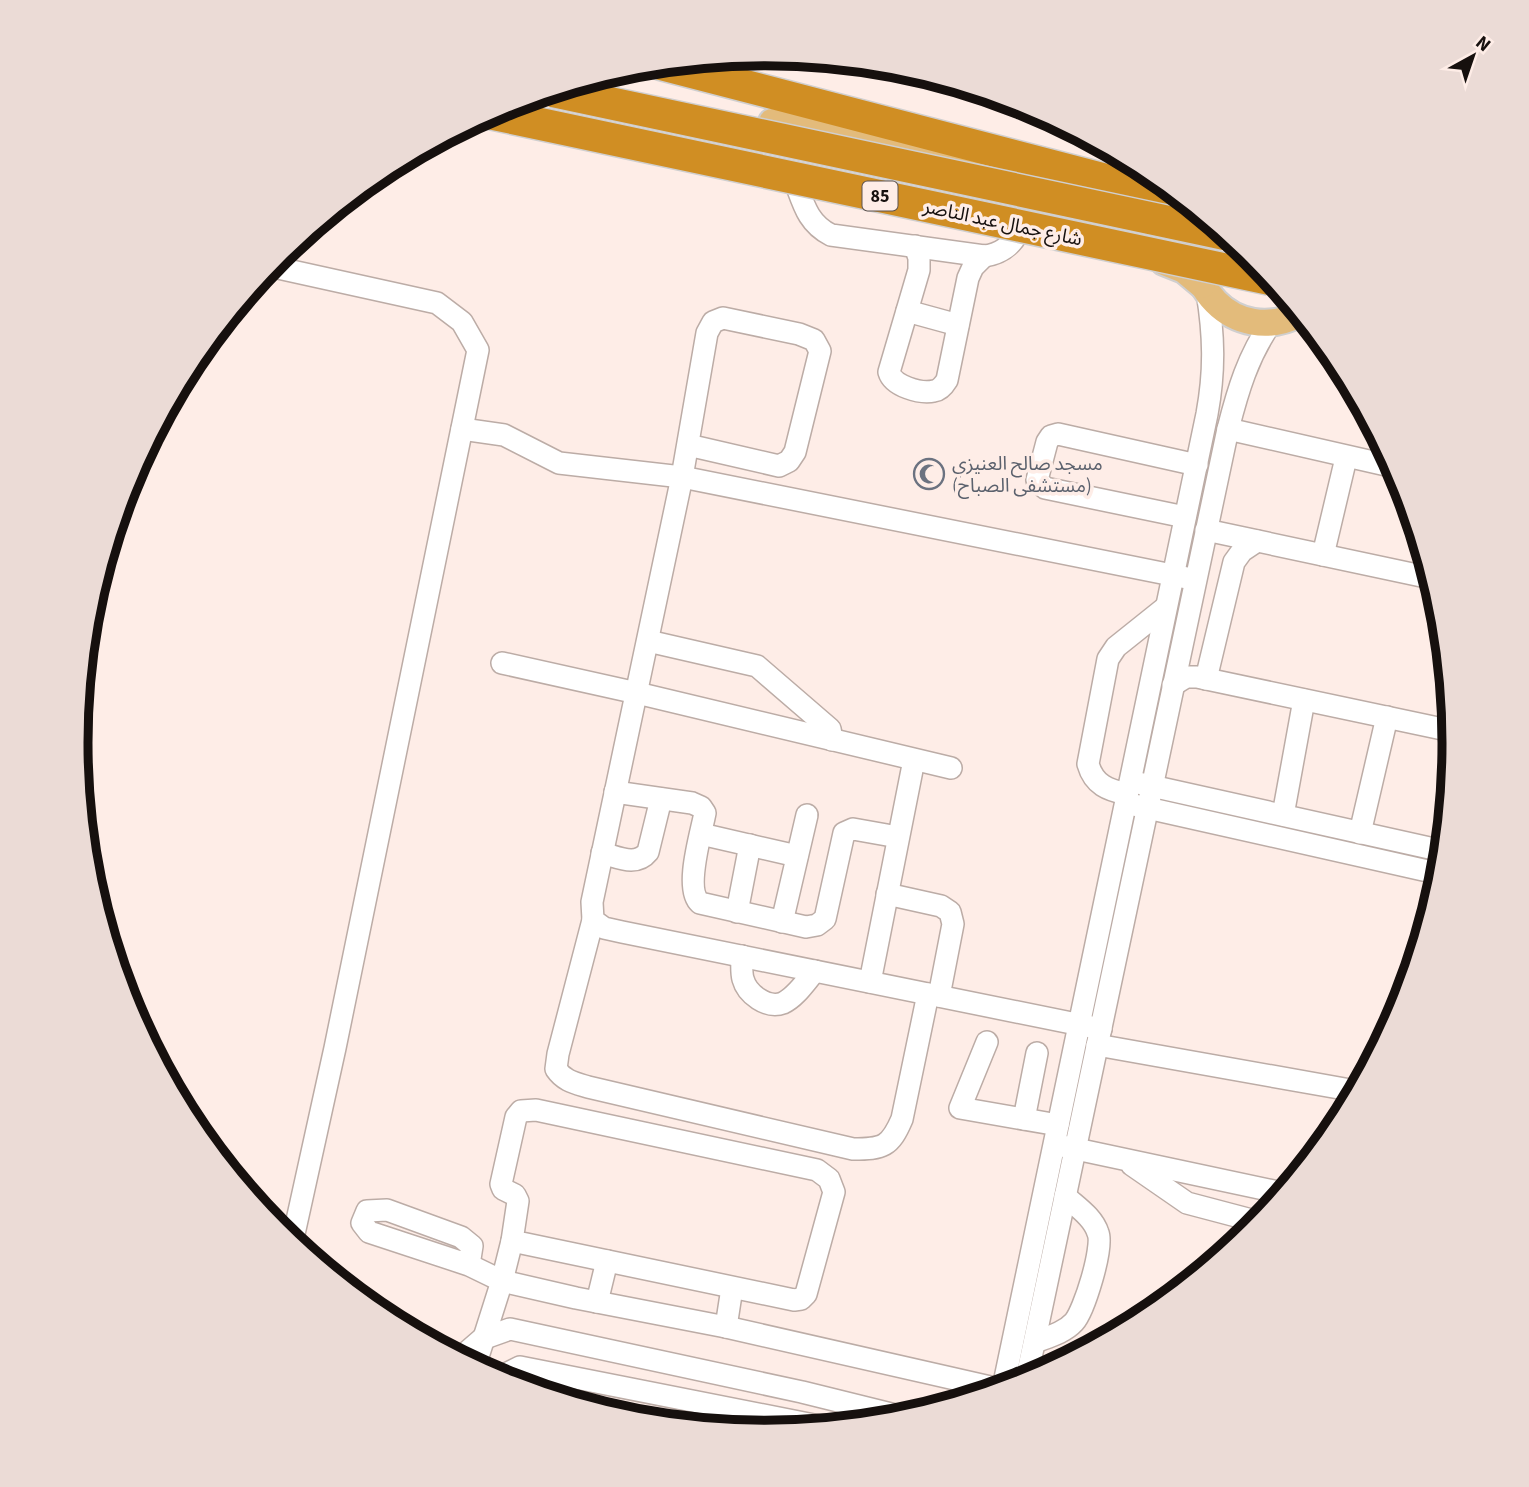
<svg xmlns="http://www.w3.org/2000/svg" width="1529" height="1487" viewBox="0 0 1529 1487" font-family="'Source Sans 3','Noto Sans Arabic',sans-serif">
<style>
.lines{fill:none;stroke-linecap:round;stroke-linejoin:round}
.minor-casing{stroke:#bcaca6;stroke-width:24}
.major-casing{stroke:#d0cfcf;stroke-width:30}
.highway-casing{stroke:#d0cfcf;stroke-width:35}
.minor{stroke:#fff;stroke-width:21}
.major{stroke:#e3bb7b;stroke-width:26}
.highway{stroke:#d08e23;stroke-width:32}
.highway-bridge-casing{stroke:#d0cfcf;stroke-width:35;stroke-linecap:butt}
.highway-bridge{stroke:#d08e23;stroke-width:32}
.labels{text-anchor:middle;stroke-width:7;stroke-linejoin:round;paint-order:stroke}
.shield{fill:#feede7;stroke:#5c524f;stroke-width:2}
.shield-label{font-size:18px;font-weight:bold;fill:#16100e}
.street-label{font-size:19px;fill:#16100e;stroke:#feede7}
.worship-label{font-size:19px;fill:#5b616d;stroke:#feede7;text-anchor:start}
.rim{fill:none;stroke:#16100e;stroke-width:9}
</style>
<rect width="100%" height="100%" fill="#feede7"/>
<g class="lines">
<g class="minor-casing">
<g id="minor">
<path d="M796,184C804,206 809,224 831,235L984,256C1001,254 1011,246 1019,231"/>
<path d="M915,246L919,258V270L889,372C893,386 920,394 934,391C940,390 944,385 947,380L968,278L973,267L984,256"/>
<path d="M269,266L437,303L462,322L478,350L335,1048L292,1243"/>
<path d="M907,311L958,325"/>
<path d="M462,429L504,435L559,463L682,477L1187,578"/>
<path d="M1228,429L1395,467"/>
<path d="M688,445L779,466L789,461L795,452L820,351L814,340L799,334L723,318L713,322L707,333L682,477L592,902L593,920L604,928L622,932L1101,1029"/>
<path d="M1185,517L1045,488L1037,480L1047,442L1051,436L1058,434L1197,465"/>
<path d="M1206,530L1431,578"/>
<path d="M1323,555L1346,458"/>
<path d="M648,641L757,666L830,729L832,740"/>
<path d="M502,663L637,693L951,768"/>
<path d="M1206,679L1234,562L1242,551L1257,541"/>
<path d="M1173,685L1186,677H1197L1452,731"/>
<path d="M1138,783L1443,851"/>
<path d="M615,792L692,803L701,807L705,813C701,834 684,889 700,903L806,927L817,925L825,919L844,833L853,829L898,837"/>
<path d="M1127,794C1108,790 1094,785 1088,764L1108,659L1116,647L1166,607"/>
<path d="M1134,805L1441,874"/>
<path d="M1283,815L1304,700"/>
<path d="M1360,833L1387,717"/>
<path d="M701,834L797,856"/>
<path d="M602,853C618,857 636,867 648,852L661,799"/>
<path d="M887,894L941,906L950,912L953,924L939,996"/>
<path d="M737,912L750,845"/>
<path d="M593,920L558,1054L556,1069C564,1081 575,1083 588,1087L853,1149C883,1149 890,1147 902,1119L928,994"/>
<path d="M782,922L807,815"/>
<path d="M742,956C742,964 741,972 743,979C747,994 767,1009 783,1003C796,997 806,981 815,971"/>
<path d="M870,982L914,760"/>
<path d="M987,1042L960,1108L1058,1125"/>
<path d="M1097,1045L1356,1091"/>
<path d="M536,1110L817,1170L829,1179L834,1192L806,1294L801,1299L794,1300L512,1241L518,1201L515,1195L503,1189L501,1184L516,1117L521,1111Z"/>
<path d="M1024,1119L1037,1053"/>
<path d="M1062,1146L1283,1193"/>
<path d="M1132,1165L1187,1203L1259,1222"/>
<path d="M469,1265L472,1246L461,1237L387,1210L367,1211L362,1223L369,1232L469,1265L502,1281L576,1298L726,1327L999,1389"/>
<path d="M597,1302L607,1261"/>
<path d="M726,1327L732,1288"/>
<path d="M1035,1342C1048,1337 1064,1333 1074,1322C1084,1311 1104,1247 1098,1233C1093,1217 1077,1207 1065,1196"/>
<path d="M460,1358L482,1339L510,1329L802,1392L899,1416"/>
<path d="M475,1366L502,1281L512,1241"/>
<path d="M505,1381L508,1373L520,1367L824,1427"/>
<path d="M1026,1381L1228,429C1238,390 1248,356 1271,323"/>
<path d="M1003,1388L1207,414C1215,371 1214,335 1207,292"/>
</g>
</g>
<g class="major-casing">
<g id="major">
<path d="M772,122L1057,182"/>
<path d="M1205,218C1171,281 1236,347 1299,314"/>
<path d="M1164,262L1184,270L1202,285"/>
</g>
</g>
<g class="highway-casing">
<path id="highway" d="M661,64L1183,200"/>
</g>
<use href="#minor" class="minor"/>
<use href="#major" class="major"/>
<use href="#highway" class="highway"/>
<g class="highway-bridge-casing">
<g id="highway-bridge">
<path d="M553,91L1225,234"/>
<path d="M489,113L1270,279"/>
</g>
</g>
<use href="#highway-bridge" class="highway-bridge"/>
</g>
<defs>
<g id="mosque-ring" transform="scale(1.575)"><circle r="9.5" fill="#feede7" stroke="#6b7280" stroke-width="1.5"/><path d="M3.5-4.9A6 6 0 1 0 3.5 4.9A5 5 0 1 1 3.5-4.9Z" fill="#6b7280"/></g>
</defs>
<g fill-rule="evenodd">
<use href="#mosque-ring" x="929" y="474"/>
</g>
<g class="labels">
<rect class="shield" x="862.5" y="181.5" width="35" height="29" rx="5"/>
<g class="shield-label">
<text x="880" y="202">85</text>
</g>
<g class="street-label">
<text transform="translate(1003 222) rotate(12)" y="7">شارع جمال عبد الناصر</text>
</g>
<g class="worship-label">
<text x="952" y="470">مسجد صالح العنيزي<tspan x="952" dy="22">(مستشفى الصباح)</tspan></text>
</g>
</g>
<path d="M0 0H1529V1487H0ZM88 743a677 677 0 1 1 1354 0a677 677 0 1 1-1354 0Z" fill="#ebdbd6" fill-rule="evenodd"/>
<path class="rim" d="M88 743a677 677 0 1 1 1354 0a677 677 0 1 1-1354 0Z"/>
<g transform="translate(1473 56) rotate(40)" stroke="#feede7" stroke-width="5" paint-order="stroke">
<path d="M0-5L12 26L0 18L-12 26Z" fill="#16100e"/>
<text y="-10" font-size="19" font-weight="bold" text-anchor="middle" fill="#16100e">N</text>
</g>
</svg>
